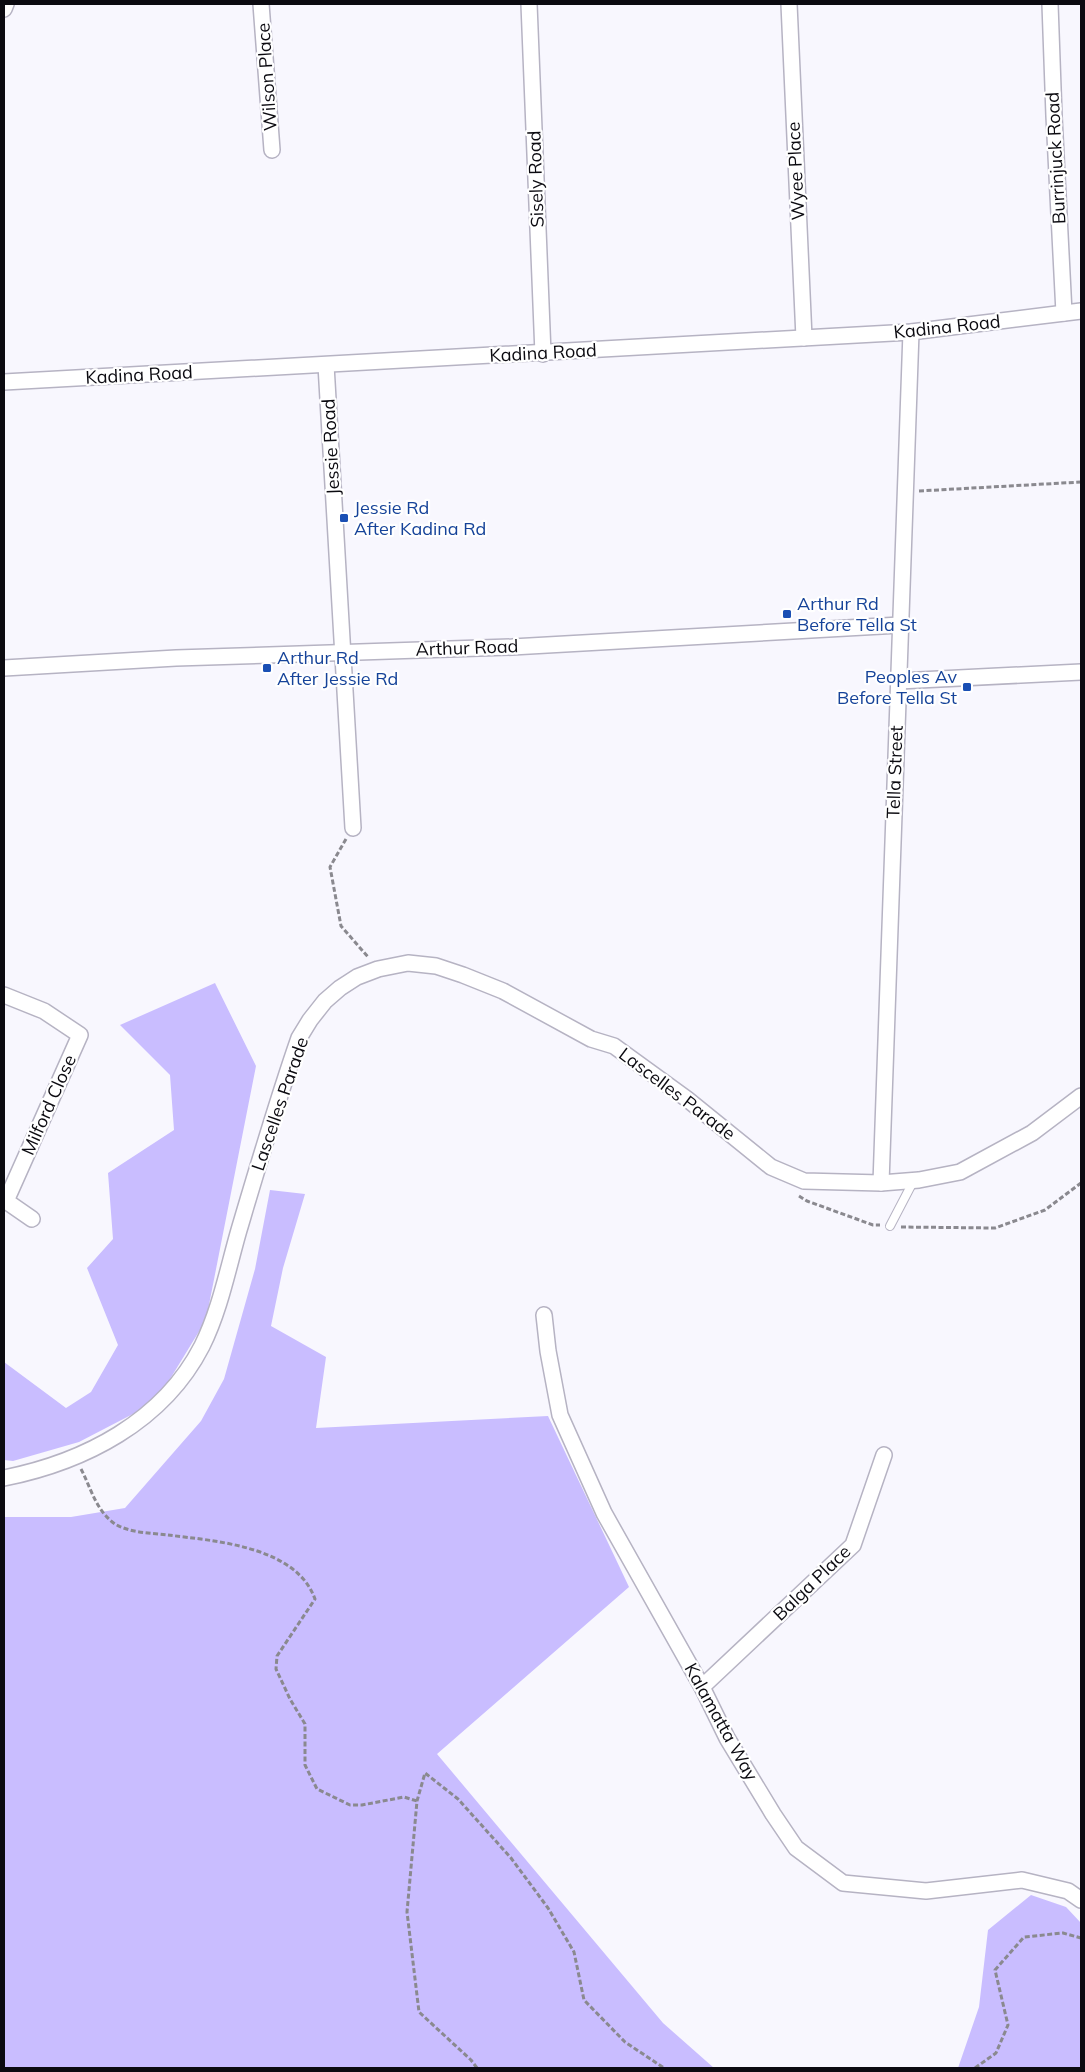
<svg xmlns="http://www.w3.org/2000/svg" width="1085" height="2072" viewBox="0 0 1085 2072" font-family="Mulish,sans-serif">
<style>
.forest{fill:#c9bdff}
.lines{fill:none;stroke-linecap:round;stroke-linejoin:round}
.service-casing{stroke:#b6b3c3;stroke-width:10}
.minor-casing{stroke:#b6b3c3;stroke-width:18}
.path{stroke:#8a898f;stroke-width:3;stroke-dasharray:5 2.5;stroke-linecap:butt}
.service{stroke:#fff;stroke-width:8}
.minor{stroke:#fff;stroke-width:15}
.transit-dot{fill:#1a4fb4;stroke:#fff;stroke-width:2}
.labels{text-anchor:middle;stroke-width:4.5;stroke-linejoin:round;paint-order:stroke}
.street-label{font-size:18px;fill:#0b0a10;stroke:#fff}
.transit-label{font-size:18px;fill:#164399;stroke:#fff;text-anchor:start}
</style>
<rect width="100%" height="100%" fill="#f8f7fe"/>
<g class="forest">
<path d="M215,983L256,1066L206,1320L156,1402L79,1442L13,1461L4,1460V1362L66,1408L91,1392L118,1345L87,1268L113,1239L108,1173L174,1130L170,1075L120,1025Z"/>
<path d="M270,1190L305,1194L283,1268L271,1326L326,1357L316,1428L548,1416L629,1587L437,1754L663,2023L714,2068H4V1517H71L125,1508L201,1421L224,1379L255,1269Z"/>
<path d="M1031,1895L1066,1907L1081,1923V2068H958L979,2007L988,1930Z"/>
</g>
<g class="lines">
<g class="service-casing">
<path id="service" d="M890,1226L914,1180"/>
</g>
<g class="minor-casing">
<g id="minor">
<path d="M261,4L272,150"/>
<path d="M529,4L543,354"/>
<path d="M789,4L804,338"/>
<path d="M1050,4L1054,116L1064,313"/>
<path d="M4,9L6,4"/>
<path d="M326,365L353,828"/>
<path d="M4,382L911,332L1081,311"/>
<path d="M4,668L176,658L512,647L900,625"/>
<path d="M899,681L1081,672"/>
<path d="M4,995L44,1011L80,1035L6,1201L32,1219"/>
<path d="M881,1183L911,332"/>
<path d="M544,1315L548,1351L560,1415L604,1513L702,1687L727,1738L773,1814L796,1848L843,1883L926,1891L1022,1880L1068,1891L1081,1900"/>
<path d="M4,1478C84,1462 163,1422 202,1346C220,1310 228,1268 239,1230C258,1166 277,1101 299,1038L310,1020L325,1001L340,988L357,977L378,969L408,963L436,966L463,975L503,991L591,1039L614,1046L687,1099L771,1167L804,1181L881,1183L919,1180L960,1172L1032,1133L1081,1096"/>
<path d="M702,1687L853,1545L884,1455"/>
</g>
</g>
<g class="path">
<path d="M919,491L1081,482"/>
<path d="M346,839L330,867L341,926L368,957"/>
<path d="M799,1196L807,1201L873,1225H880"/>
<path d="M901,1227L995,1228L1045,1210L1081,1183"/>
<path d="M81,1469C91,1488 96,1511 115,1524C130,1533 151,1533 168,1535C215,1541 296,1546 315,1599L277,1656L276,1669L290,1699L305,1724V1765L317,1789L350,1805H362L404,1797L417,1801"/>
<path d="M477,2068L471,2060L419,2012L407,1912L417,1801L425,1773L458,1799L511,1858L548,1908L574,1952L584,2000L625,2042L664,2068"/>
<path d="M975,2068L996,2053L1008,2025L995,1970L1024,1937L1063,1933L1081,1938"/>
</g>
<use href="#service" class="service"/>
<use href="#minor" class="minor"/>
</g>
<g class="transit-dot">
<rect x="339" y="513" width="10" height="10" rx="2.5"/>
<rect x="782" y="609" width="10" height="10" rx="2.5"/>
<rect x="262" y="663" width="10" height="10" rx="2.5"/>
<rect x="962" y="682" width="10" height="10" rx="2.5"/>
</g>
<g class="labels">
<g class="street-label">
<text transform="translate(267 77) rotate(-94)" y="6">Wilson Place</text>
<text transform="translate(1056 158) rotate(-93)" y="6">Burrinjuck Road</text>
<text transform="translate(796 171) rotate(-93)" y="6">Wyee Place</text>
<text transform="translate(536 179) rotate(-92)" y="6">Sisely Road</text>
<text transform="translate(947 327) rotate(-6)" y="6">Kadina Road</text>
<text transform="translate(543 353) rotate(-3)" y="6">Kadina Road</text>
<text transform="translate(139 375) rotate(-3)" y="6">Kadina Road</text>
<text transform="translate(331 447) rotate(-93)" y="6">Jessie Road</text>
<text transform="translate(467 648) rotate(-2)" y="6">Arthur Road</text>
<text transform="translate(895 772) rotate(-88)" y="6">Tella Street</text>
<text transform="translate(677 1094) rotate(37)" y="6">Lascelles Parade</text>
<text transform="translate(280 1104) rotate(-71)" y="6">Lascelles Parade</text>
<text transform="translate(49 1105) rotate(-66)" y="6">Milford Close</text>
<text transform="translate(812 1583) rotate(-44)" y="6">Balga Place</text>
<text transform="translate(721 1722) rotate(61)" y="6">Kalamatta Way</text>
</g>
<g class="transit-label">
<text x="354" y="514">Jessie Rd<tspan x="354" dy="21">After Kadina Rd</tspan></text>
<text x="797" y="610">Arthur Rd<tspan x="797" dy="21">Before Tella St</tspan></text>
<text x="277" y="664">Arthur Rd<tspan x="277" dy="21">After Jessie Rd</tspan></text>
<text x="957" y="683" text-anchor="end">Peoples Av<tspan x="957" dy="21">Before Tella St</tspan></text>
</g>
</g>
<rect width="1085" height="2072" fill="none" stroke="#0b0a10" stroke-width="10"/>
</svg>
